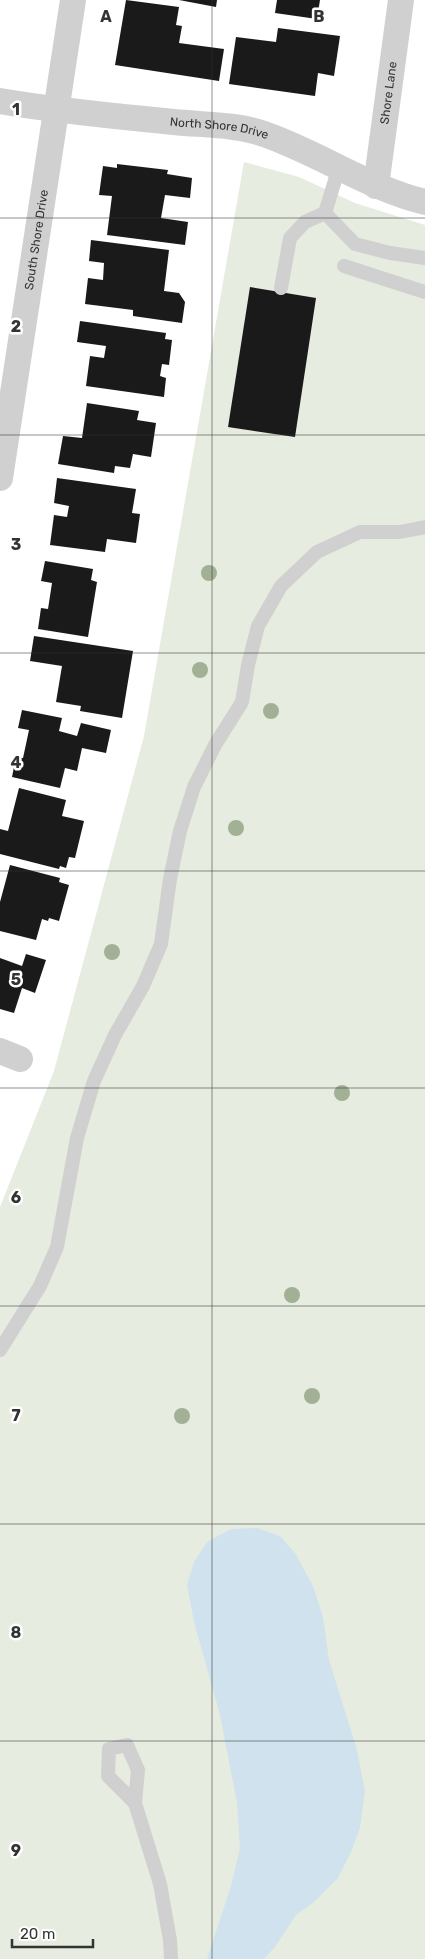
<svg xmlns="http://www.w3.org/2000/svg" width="425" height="1959" viewBox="0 0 425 1959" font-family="Rubik,sans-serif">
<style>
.green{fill:#e6ecdf}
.water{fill:#cfe2ee}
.building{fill:#1a1a1a}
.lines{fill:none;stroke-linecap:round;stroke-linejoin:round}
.lane{stroke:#d0d0d0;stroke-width:14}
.street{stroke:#d0d0d0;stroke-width:26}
.tree{fill:#a2b095}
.grid{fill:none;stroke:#333;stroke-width:1;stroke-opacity:0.55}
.labels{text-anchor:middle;stroke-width:5;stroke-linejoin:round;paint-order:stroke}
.street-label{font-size:12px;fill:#333;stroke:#fff}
.grid-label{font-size:16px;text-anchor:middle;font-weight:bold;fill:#333;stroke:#fff;stroke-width:5;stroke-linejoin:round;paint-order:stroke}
</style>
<rect width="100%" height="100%" fill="#fff"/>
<path class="green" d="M244,162L299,177L355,203L425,225V1959H0V1207L54,1071L144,736Z"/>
<path class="water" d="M257,1528L280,1536L295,1553L313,1586L323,1617L329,1660L357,1750L365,1791L360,1828L351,1852L338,1878L315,1901L296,1915L275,1947L264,1959H207L231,1886L240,1848L237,1803L220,1715L194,1622L187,1585L194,1562L207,1542L231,1529Z"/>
<g class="building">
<path d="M126,0L179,7L176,25L182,26L179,43L224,49L219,81L115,65Z"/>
<path d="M179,0H217L216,7Z"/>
<path d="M277,0H320L317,19L275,13Z"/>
<path d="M278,28L340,36L334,76L318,73L315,96L229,84L236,37L276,42Z"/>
<path d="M117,164L168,170L167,174L192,178L190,198L165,195L161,218L188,222L185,245L107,235L112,196L99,195L103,166L117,168Z"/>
<path d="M91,240L169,250L164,291L179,293L185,302L182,323L133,316V310L85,304L88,278L103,280L104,263L89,261Z"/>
<path d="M250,287L316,298L295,437L228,427Z"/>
<path d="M80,321L166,333L165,339L172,340L169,365L162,364L160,376L166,378L164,397L86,386L90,356L104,358L106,346L77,342Z"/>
<path d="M87,403L139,411L137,420L156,423L151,457L133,454L130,468L115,466L114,473L58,464L63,436L82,438Z"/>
<path d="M57,478L136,489L132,513L140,514L136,543L107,539L105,552L50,545L54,515L67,517L69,506L54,503Z"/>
<path d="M45,561L93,569L91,580L97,582L88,637L38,629L41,608L48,609L52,583L41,581Z"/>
<path d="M34,636L133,651L122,718L80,711L81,706L56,702L62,666L30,661Z"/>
<path d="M22,710L62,718L59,731L77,736L81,723L111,730L106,753L82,748L77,771L65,768L60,788L12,777L16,757L23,758L29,730L18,728Z"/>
<path d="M19,788L66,800L62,816L84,821L75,858L69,857L66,868L60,866L59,869L0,854V829L8,831Z"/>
<path d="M10,865L60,878L59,882L69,885L59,921L49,918L48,921L42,919L36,940L0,931V902Z"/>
<path d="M26,954L46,960L35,993L22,988L14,1013L0,1009V958L22,966Z"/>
</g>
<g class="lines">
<g class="lane">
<path d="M325,213L355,244L390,253L425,258"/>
<path d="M344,266L425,292"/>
<path d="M281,288L290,238L305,222L325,213L339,167"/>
<path d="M0,1350L40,1286L57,1247L77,1138L94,1081L115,1035L143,986L161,944L170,879L180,831L194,787L215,745L242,702L248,665L258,626L281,586L317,552L360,532H400L425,527"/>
<path d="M135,1803L108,1776L109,1749L127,1745L138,1770L135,1803L160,1884L170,1940L171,1959"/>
</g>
<g class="street">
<path id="s1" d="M0,101C58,111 115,116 174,122C203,125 236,124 264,134C319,153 368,188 425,202"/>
<path id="s2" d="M376,186L401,0"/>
<path id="s3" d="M0,478L73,0"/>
<path d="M0,1051L20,1059"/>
</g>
</g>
<g class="tree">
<circle cx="209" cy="573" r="8"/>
<circle cx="200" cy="670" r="8"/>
<circle cx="271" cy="711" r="8"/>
<circle cx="236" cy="828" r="8"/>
<circle cx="112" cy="952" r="8"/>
<circle cx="342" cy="1093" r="8"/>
<circle cx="292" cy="1295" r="8"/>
<circle cx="312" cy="1396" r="8"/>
<circle cx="182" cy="1416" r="8"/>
</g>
<path class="grid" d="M212,0V1959M0,218H425M0,435H425M0,653H425M0,871H425M0,1088H425M0,1306H425M0,1524H425M0,1741H425"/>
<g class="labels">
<g class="street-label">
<text dy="4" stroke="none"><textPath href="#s2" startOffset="94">Shore Lane</textPath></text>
<text dy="4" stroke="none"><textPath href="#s1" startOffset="221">North Shore Drive</textPath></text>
<text dy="4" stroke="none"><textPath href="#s3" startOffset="241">South Shore Drive</textPath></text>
</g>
</g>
<g class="grid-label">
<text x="106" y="22">A</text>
<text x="319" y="22">B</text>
<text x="16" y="115">1</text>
<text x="16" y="332">2</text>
<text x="16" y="550">3</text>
<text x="16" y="768">4</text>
<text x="16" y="985">5</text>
<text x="16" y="1203">6</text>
<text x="16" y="1421">7</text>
<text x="16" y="1638">8</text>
<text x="16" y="1856">9</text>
</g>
<path d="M12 1939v8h81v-8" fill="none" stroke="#333333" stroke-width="2.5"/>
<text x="20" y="1939" font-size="15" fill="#333333" stroke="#ffffff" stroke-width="4" paint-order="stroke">20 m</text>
</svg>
